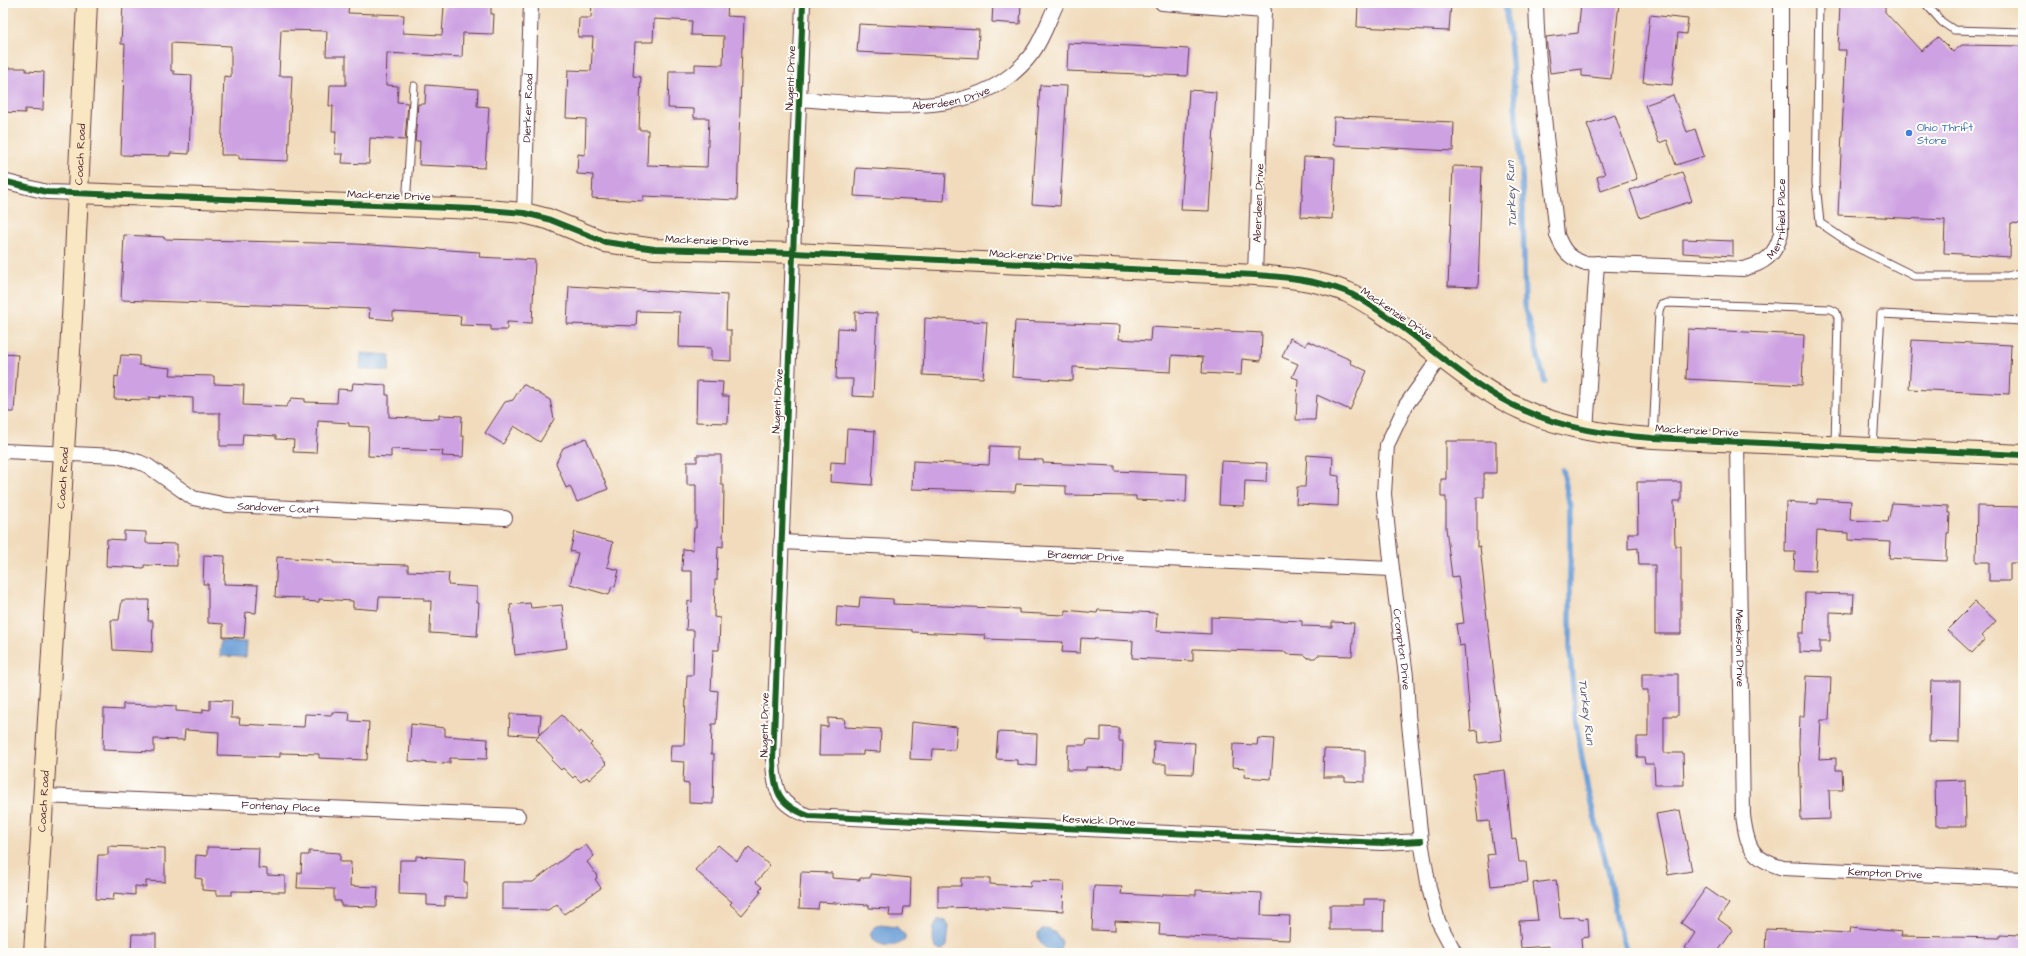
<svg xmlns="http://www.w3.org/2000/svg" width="2026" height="956" viewBox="0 0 2026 956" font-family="'Architects Daughter',sans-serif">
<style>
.water{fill:#6c9fd7;stroke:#5b5f81}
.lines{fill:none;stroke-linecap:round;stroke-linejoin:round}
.stream{stroke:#6c9fd7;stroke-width:5.5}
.building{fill:#cea2e2;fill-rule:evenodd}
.lane-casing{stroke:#633b41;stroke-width:9}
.street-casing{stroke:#633b41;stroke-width:16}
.secondary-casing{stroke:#633b41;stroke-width:22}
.lane{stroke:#fff;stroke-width:7}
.street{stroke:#fff;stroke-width:14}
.secondary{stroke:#f9e7c3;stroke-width:20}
.cycleway-casing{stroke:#fdfcf7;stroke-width:8}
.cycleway{stroke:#1b5e20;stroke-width:6}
.shop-dot{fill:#3f7fe0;stroke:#fdfcf7;stroke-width:1.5}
.labels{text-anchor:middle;stroke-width:4;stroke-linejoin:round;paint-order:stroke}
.street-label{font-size:11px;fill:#4a1f2b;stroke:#fdfcf7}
.shop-label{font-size:11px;fill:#366cbe;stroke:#fdfcf7;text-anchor:start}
.water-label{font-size:12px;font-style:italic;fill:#595978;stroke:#fdfcf7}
</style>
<rect width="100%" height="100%" fill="#fdfcf7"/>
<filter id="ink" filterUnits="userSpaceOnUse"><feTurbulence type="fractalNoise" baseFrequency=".025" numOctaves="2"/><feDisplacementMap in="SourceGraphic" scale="8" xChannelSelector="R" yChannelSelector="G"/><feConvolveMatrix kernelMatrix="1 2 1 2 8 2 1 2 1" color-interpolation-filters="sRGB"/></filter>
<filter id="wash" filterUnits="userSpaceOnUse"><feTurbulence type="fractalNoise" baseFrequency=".012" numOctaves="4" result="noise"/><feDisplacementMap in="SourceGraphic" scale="16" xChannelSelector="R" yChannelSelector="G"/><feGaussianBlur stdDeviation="0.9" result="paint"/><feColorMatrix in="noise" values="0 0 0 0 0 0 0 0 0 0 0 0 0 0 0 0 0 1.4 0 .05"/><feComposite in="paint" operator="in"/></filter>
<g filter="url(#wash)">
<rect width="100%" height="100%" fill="#f1dbbc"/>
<g class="water">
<path d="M361,353L390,355L389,371L360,369Z"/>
<path d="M221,641L247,642L246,657L220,656Z"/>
<path d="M939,919L946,920L949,926L947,946L941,951L935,948C932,940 932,925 939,919Z"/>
<path d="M880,925L897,927L905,935V940C886,956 855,934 880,925Z"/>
<path d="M1042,929C1051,928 1058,934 1062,942L1060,949C1050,956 1038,944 1038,934Z"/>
</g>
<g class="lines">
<g class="stream">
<path d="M1505,3L1511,50L1516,116L1522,170L1525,309L1545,382"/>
<path d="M1563,470L1570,507V651L1575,718L1588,791L1609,875L1617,922L1627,953"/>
</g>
</g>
<g id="blocks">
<g class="building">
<path d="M123,3H349L348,13L404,15L403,33L442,35L444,6L453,7V3H491V14H494L493,34L463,33L462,57L387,53L386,85L398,86L397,102L408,103L405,140L370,138L369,164L342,163L343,154H335L336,131H332L333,106H329L330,85H346V56H326L327,31L281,30L279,76H292L288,161L239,159V155H221L224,76L231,77V46L171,43V71H174V74L192,75L189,154L170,153V156L121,155L125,44H121Z"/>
<path d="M592,3H728L727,16L744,17L743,47H742L737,200L643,196V201L592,198L593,175L577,174L578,154L585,155L586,119L566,118L568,70L591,71L593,37H578L579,18H591ZM654,19L692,21L691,35L724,36L723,65L695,64V71H669L668,108L694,109V118H709L707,167L647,165L648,130H639L641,77L633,76L635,42H653Z"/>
<path d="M993,3H1021L1020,24L992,22Z"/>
<path d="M1358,3H1451L1449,31L1357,27Z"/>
<path d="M1581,3H1619L1611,79L1582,76V69L1550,73L1546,37L1578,33Z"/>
<path d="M1840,3H1885V12L1921,51L1938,37L1953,52L1962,45L2023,46V224L2011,223L2010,257L1944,253L1945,220L1838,215L1846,50H1838Z"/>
<path d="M1650,15L1688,19L1686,34L1678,33L1672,85L1643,82Z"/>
<path d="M859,24L979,30L978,58L857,52Z"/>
<path d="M1068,43L1189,49L1187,76L1067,71Z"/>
<path d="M3,68H26V71L44,72L43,110L25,109V113L3,112Z"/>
<path d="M426,85L478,89L477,106L489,107L485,168L419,165L420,141H415L418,104H425Z"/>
<path d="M1040,85L1067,86L1060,206L1032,204Z"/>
<path d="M1189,90L1216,92L1209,211L1181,210Z"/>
<path d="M1673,95L1687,132L1695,129L1704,156L1676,165L1667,140L1659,143L1645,105Z"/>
<path d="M1615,115L1637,179L1601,191L1597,177L1605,174L1587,124Z"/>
<path d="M1334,117L1454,122L1453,151L1333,145Z"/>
<path d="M1304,157L1335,158L1332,219L1301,217Z"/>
<path d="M1453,166L1482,167L1478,287L1448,286Z"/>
<path d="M856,168L946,173L944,201L854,196Z"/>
<path d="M1682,172L1692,201L1640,218L1630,190Z"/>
<path d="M124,235L164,237V239L355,244L480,252L479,257L535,260L532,323L507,322V330H491V326L460,325L461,316L393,312V320L369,318L370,309L121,300Z"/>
<path d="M1683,239L1733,241V256L1683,253Z"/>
<path d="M569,286L727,295L726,330H731V361L711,360V348L679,347L680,312L637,311L636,326L567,324Z"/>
<path d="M855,312L877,313L873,397L852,396L853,379H836L838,328L855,329Z"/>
<path d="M925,318L987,322L983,378L923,375Z"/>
<path d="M1015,321L1120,325L1119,339L1150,341L1151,327L1262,333L1261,361L1242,359L1241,375L1202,373L1203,357L1172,355L1171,372L1073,367V381L1012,377Z"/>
<path d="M1688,329L1804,335L1802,385L1686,379Z"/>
<path d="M1290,338L1306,346L1308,341L1351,360L1350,363L1367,371L1350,410L1317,395L1315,420H1296L1298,379L1292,377L1298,364L1282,357Z"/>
<path d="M1912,340L2011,345L2009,394L1909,389Z"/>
<path d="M3,354L18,355L14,412H3Z"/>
<path d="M121,355L139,356V365L171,368L170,375L214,376V384L244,385L243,405L286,407L292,398L305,399V402L337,403L338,389L352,390L353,383L386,385V395H389V417L439,419V415L462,416L461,436H464L463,457L442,456L443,451L391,449V457L368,456L369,427L349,426V423L318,421L316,453L293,452L294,440L276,439V436L243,434L242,446H220V413H193V398L160,396V398L149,397V400L114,399L115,376L118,377Z"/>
<path d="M697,381L723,382L722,396H729L728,423L696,422Z"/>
<path d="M523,384L550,400L554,419L540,442L514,426L503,444L485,433L505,402L513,400Z"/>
<path d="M847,429L875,431L872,485L830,482L831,462L845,463Z"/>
<path d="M586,438L608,489L577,502L570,486L566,488L556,463L563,448Z"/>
<path d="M1446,441H1496V473H1484V497H1477V547L1480,546L1485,594H1484L1502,740L1479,743L1478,730L1471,731L1464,645L1459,646L1456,624L1464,623L1458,576L1452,577L1446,528V497H1441V479H1446Z"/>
<path d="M990,446L1017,447V459L1043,460V463L1115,466V471L1187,474L1186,502L1136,500V496L1066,495V486L1016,484L1015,492L912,489L913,461L989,465Z"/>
<path d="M697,455H721V485H724L723,547L718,546L717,580H715L714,617L720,618L719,650H713L711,690L718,691L716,724H712L711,754H714L713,804L689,803V784L683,783L684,762L670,761L671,745H684L687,675H693L694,630H686L688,601L692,602V571H682L683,549L693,550L694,528H696V485H687V462H697Z"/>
<path d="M1307,455L1333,457L1332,475L1339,476L1338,506L1296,504L1297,487H1305Z"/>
<path d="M1221,461L1267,463L1266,482L1245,481L1244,506L1219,505Z"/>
<path d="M1637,482H1681V501H1674L1675,546H1681V634H1655V565H1639L1638,548L1628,549V533H1638Z"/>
<path d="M1817,499L1851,501L1850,520L1888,522L1892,503L1948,506V513H1950L1949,533H1947L1946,561L1889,558L1890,542L1848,540V533L1817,531L1815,571L1794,570L1795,552H1785L1786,502L1817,504Z"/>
<path d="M1977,506L2023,507V563H2010V581H1989V562H1976Z"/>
<path d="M124,531L146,532V543L177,544V566L144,565V568L106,566L107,539L124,540Z"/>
<path d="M575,532L613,542L607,567L619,570L615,587L612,586L609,595L570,584L578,553L570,551Z"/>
<path d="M204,555L225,556L224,584L258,585L256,613L246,612L244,638L223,637V624L208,623V584H203Z"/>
<path d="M277,557L322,560L333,561V563L408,565V571L449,573L448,585L477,587V603H479L477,636L430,633L431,601H424V598L379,597L378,610L353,608V601L319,599V602L303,601V598L275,597Z"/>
<path d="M1805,593L1854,594L1853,613L1830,612V641H1820V653L1799,652V633H1804Z"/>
<path d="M860,597L893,599V604L1019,609V613L1065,615V610L1097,613L1098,610L1157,613L1156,631L1211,634V617L1302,621V626L1332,627V622L1354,623L1352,656L1318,655L1315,658H1308L1305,655L1286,654V652L1193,649V661L1132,658L1133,641L1081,638L1080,653L1062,652L1063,642L985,639L986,635L912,632V630L836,626L837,606L859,608Z"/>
<path d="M122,600H149L148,621H153L152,652L113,650L111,620H119Z"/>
<path d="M1975,602L1996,621L1982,636L1985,639L1972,653L1947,630Z"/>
<path d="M530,603L531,608L562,605L567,648L515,655L510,605Z"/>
<path d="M1642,674H1678V716H1664V753H1683L1684,785H1655L1654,764H1645L1644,757H1637V737H1648V690H1642Z"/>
<path d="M1806,676L1831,677L1829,720H1821L1819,759L1836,758V770H1842L1843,790H1829L1830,819L1801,820L1799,742L1800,716H1804Z"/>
<path d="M1931,681H1960L1959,742L1929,741Z"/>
<path d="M210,700L232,701L231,718H240L239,724L304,727L305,714L332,715V712L350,713L349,721L369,722L367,760L319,758V754L280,753V757L218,755L219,732L185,730L184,740L154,739V752L103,750L104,709L123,710V704L159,705L176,706V711L203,713V709L210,710Z"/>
<path d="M510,714L541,715L539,735L562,715L579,734L581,731L592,743L590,745L607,764L589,780L587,777L581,782L575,776L573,778L563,768L561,770L551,760L553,758L536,739L539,736L509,734Z"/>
<path d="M828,718L845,719L844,727L881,729L880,752L863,751V755H819L820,726L828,727Z"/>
<path d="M912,722L957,727L955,750L933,749L932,760L910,759Z"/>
<path d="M411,724L445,728V736L488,739L487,759L450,758V763H444V764L409,761Z"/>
<path d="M1101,727L1119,728V741H1123L1122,768L1086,767V770H1067L1068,745H1086L1087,740L1101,741Z"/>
<path d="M998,732L1037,734L1036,766L1017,764V760L996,759Z"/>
<path d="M1258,738L1274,739L1271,779L1244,777L1245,768L1232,767L1233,744L1257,745Z"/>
<path d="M1154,741L1195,743L1193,774L1166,773V764H1153Z"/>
<path d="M1324,749L1365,750V782L1345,781V777H1323Z"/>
<path d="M1505,770L1512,840L1516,839L1519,862H1526L1528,882L1491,886L1487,855L1494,854L1489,821L1478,822L1473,774Z"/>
<path d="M1965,780L1966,826H1936L1935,781Z"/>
<path d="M1680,810L1692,871L1668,875L1656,814Z"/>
<path d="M586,845L594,856L587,862L596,874L597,878L595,879L601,888L564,914L557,904L548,910L502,909V883L504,882H533L576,849L578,851Z"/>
<path d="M718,845L737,861L749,847L770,866L756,882L762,887L759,890L761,892L742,915L730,904L732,902L695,870Z"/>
<path d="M108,846L165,848V882L146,881V887L135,886V895L114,893L113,900L96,899L98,855H108Z"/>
<path d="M207,847L259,848L258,868L267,869V875L285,876V892L232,891V895H216V891L202,890V879L195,878L196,855L207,856Z"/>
<path d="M309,851L340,853V862H351L350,886L378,887L377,907L341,906V901H334V889L297,888L298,872L301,873L302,855H309Z"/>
<path d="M416,856L465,859L464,882H467V898L445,897V906L427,905V895L399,894L400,860H416Z"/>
<path d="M801,872L832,873V878L860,880V878H870V874L911,878L910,907H904L903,916H889L890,909L869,908V905L819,902L818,909L799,908Z"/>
<path d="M961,878H990V884L1030,887L1031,881L1064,882L1063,911L990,907L938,908V886H961Z"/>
<path d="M1556,880L1560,918L1579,917L1580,919L1588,918L1589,937L1581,938L1582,953H1549V946L1521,948L1519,921L1538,920L1533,883Z"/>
<path d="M1094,886L1122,887L1121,894L1161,896L1162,894L1196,895V890L1262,893L1261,915L1290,916L1289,940L1159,935L1160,923L1115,921V931L1092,930Z"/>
<path d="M1706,888L1729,904L1718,919L1733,930L1717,953H1692L1685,948L1695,933L1681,923Z"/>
<path d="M1364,899H1384L1383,930H1330V905H1364Z"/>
<path d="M1851,927L1902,932L1901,936L2000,938V934L2019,935V938H2023V953H1765L1766,929L1850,933Z"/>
<path d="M132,934H156V953L131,952Z"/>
</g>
</g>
</g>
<g filter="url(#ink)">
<use href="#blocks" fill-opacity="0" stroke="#633b41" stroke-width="1"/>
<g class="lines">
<g class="lane-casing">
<g id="lane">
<path d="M1819,3L1816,183L1820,223L1854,246L1914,276H2008L2023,272"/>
<path d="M1925,3L1942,22L1954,30L2023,32"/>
<path d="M406,204L414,86"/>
<path d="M1653,438L1659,311L1661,305L1667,303L1830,309L1836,312L1838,318L1835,444"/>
<path d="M1873,448L1881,314L2023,321"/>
</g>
</g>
<g class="street-casing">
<g id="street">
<path d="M803,3L773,760C774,791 778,805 809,816L1382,843L1421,841"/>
<path d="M1162,3L1264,11L1255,275"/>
<path id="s1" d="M1536,3C1538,81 1549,158 1557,235C1563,250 1568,257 1583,263L1743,269C1764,264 1776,255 1781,233V3"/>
<path id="s2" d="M799,99C877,104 980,125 1033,52C1043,38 1049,19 1057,3"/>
<path d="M3,181L47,192L78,193"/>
<path id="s3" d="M524,213L531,3"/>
<path id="s4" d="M1441,356L1406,405L1387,445L1384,494L1392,569L1406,676L1408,714L1421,841L1429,888L1438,921L1455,953"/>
<path d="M1586,431L1597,263"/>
<path id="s5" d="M1737,442L1743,815C1747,847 1751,859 1783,868L2023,879"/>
<path id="s6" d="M3,451L117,456L139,462L148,466L193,498L227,505L505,518"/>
<path id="s7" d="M781,542L1392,569"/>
<path id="s8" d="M43,796L518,816"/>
</g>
</g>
<g class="secondary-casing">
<g id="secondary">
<path d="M78,193L475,209L524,213L548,219L605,242L655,249L794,253L1255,275C1288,277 1316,280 1347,292C1363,299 1377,310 1391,319C1435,350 1474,388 1523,410C1565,429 1609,435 1653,438L2023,455"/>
<path id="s9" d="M34,953L72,318L87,3"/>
</g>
</g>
<use href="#lane" class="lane"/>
<use href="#street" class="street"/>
<use href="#secondary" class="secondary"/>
<g class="cycleway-casing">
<g id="cycleway">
<path d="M803,3L773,760C774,791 778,805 809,816L1382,843L1421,841"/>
<path d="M3,181L47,192L475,209L524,213L548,219L605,242L655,249L794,253L1255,275C1288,277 1316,280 1347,292C1363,299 1377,310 1391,319C1435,350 1474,388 1523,410C1565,429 1609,435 1653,438L2023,455"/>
</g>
</g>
<use href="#cycleway" class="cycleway"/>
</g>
</g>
<circle class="shop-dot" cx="1909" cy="133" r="4"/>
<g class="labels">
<g class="street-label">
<text transform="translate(790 78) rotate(-88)" y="4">Nugent Drive</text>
<text dy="4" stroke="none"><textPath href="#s2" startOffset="153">Aberdeen Drive</textPath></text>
<text dy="4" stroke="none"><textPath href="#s3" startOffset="105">Dierker Road</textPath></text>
<text dy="4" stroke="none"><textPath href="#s9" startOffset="800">Coach Road</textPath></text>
<text transform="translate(389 195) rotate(2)" y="4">Mackenzie Drive</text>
<text transform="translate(1258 203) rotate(-88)" y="4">Aberdeen Drive</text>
<text dy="4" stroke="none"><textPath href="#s1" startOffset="502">Merrifield Place</textPath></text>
<text transform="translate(707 240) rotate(2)" y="4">Mackenzie Drive</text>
<text transform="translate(1031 255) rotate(3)" y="4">Mackenzie Drive</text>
<text transform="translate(1397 313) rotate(34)" y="4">Mackenzie Drive</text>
<text transform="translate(777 401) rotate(-87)" y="4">Nugent Drive</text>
<text transform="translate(1697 430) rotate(3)" y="4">Mackenzie Drive</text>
<text dy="4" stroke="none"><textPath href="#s9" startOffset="476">Coach Road</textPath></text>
<text dy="4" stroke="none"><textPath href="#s6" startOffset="288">Sandover Court</textPath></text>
<text dy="4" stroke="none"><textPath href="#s7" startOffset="305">Braemar Drive</textPath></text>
<text dy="4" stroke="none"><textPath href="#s5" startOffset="206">Meekison Drive</textPath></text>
<text dy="4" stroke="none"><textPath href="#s4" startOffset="310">Crompton Drive</textPath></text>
<text transform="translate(764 725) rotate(-89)" y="4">Nugent Drive</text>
<text dy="4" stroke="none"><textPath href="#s9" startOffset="152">Coach Road</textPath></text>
<text dy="4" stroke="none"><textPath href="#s8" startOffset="238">Fontenay Place</textPath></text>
<text transform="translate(1099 820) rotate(3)" y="4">Keswick Drive</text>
<text dy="4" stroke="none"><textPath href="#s5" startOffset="548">Kempton Drive</textPath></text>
</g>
<g class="shop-label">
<text x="1917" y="131">Ohio Thrift<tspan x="1917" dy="13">Store</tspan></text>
</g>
<g class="water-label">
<text transform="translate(1511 194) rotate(-92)" y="4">Turkey Run</text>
<text transform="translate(1587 712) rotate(83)" y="4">Turkey Run</text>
</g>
</g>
<rect width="2026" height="956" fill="none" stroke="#fdfcf7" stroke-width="16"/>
</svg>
